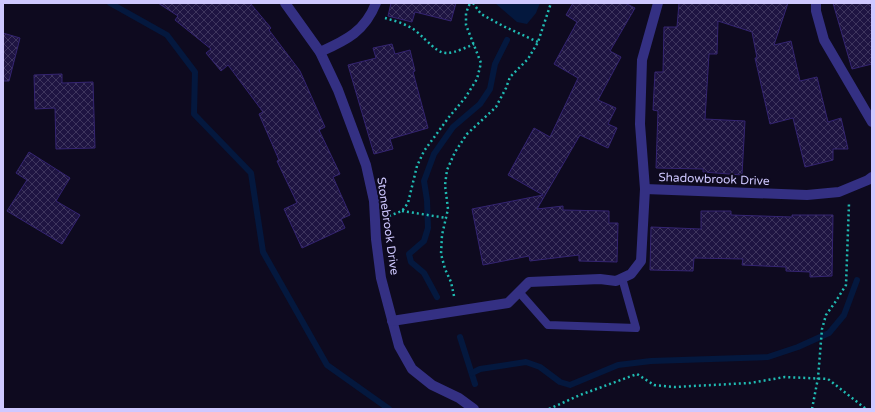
<svg xmlns="http://www.w3.org/2000/svg" width="875" height="412" viewBox="0 0 875 412" font-family="'Varela Round',sans-serif">
<style>
.water{fill:#04183e}
.lines{fill:none;stroke-linecap:round;stroke-linejoin:round}
.stream{stroke:#04183e;stroke-width:6}
.building{fill:url(#building-cross-hatch);stroke:#342471}
.path{stroke:#20bbb3;stroke-width:2.5;stroke-dasharray:2 3;stroke-linecap:butt}
.lane{stroke:#343083;stroke-width:8}
.street{stroke:#343083;stroke-width:10}
.labels{text-anchor:middle;stroke-width:4;stroke-linejoin:round;paint-order:stroke}
.street-label{font-size:12px;fill:#cfc8ff;stroke:#0e0a1f}
</style>
<defs>
<pattern id="building-cross-hatch" width="8" height="8" patternUnits="userSpaceOnUse"><rect width="8" height="8" fill="#1e1442"/><path d="M0 0l8 8M0 8l8-8" fill="none" stroke="#3e355e"/></pattern>
</defs>
<rect width="100%" height="100%" fill="#0e0a1f"/>
<path class="water" d="M495,3H540L536,13L527,24L517,22Z"/>
<g class="lines">
<g class="stream">
<path d="M110,3L167,35L195,72L194,114L251,173L263,252L327,365L389,409"/>
<path d="M437,297L424,273L411,262L409,254L424,241L428,228L427,200L424,181L434,154L453,127L480,104L490,89L495,64L507,40"/>
<path d="M460,337L475,384"/>
<path d="M472,373L480,369L526,362L540,367L560,382L570,385L618,365L651,361L768,357L798,347L829,333L844,315L857,280"/>
</g>
</g>
<g class="building">
<path d="M158,3H250L271,28L269,30L300,71L325,127L319,130L340,174L333,177L350,215L341,219L345,228L302,248L284,209L297,203L277,161L279,160L259,114L263,112L228,65L221,71L206,53L211,49L175,20L178,16Z"/>
<path d="M391,3H456L451,21L415,12L412,22L388,16Z"/>
<path d="M573,3H625L635,8L610,51L621,57L598,100L616,108L608,124L617,128L608,148L580,135L537,209L563,206V210L609,211V223H618L617,262L579,261V255L530,261L529,256L483,265L472,209L543,195L508,175L534,128L550,137L578,78L554,64L577,22L566,15Z"/>
<path d="M679,3H788L774,45L791,41L800,81L817,77L828,122L841,118L848,149H833V160L805,167L793,118L770,124L755,58H757L752,32L718,21L717,54H709L705,119L745,121L742,175L703,172V169L656,168L658,111L653,110L655,72H663L664,27H677Z"/>
<path d="M833,3H872V64L852,69Z"/>
<path d="M3,33L20,38L9,81H3Z"/>
<path d="M392,44L395,54L410,50L415,71L413,72L428,128L390,139L393,149L374,154L348,65L376,58L373,48Z"/>
<path d="M62,74V83L93,82L95,148L56,149L55,108L35,109L34,75Z"/>
<path d="M29,152L70,178L56,201L80,215L62,244L7,211L27,180L16,173Z"/>
<path d="M701,211H731V215L792,217V215H833L832,276L810,277V272L786,271V267L742,265L743,259L694,258L693,271L650,270L651,227L701,229Z"/>
</g>
<g class="lines">
<g class="path">
<path d="M473,3L481,14L503,26L538,42"/>
<path d="M385,18C395,21 407,24 416,31C442,54 439,60 474,44"/>
<path d="M402,211L447,218"/>
<path d="M389,216L402,211L408,203L417,166L424,151L449,117L465,98L477,79L481,63L466,25V13L470,3"/>
<path d="M454,296L451,282L445,269L441,254L442,235L448,209L445,185L447,170L455,152L467,134L496,107L506,88L510,77L528,59L538,42L551,3"/>
<path d="M549,409L580,395L637,374L654,385L674,387L750,383L785,377L828,379L866,409"/>
<path d="M812,409L818,378L822,329L826,315L836,301L846,285L849,203"/>
</g>
<path class="lane" d="M519,292L548,325L636,328L622,278"/>
<g class="street">
<path d="M285,3L320,52L338,90L366,165L374,201L376,239L381,278L399,346L412,369L432,385L459,398L474,409"/>
<path d="M816,3V11L824,40L872,122"/>
<path d="M320,52C347,40 365,31 376,3"/>
<path d="M645,189L807,195L839,192L868,180L872,177"/>
<path d="M392,321L508,303L529,282L600,279L616,281L631,274L641,261L645,189L640,124L642,60L658,3"/>
</g>
</g>
<g class="labels">
<g class="street-label">
<text transform="translate(714 179) rotate(2)" y="4">Shadowbrook Drive</text>
<text transform="translate(388 226) rotate(82)" y="4">Stonebrook Drive</text>
</g>
</g>
<rect width="875" height="412" fill="none" stroke="#cfc8ff" stroke-width="8"/>
</svg>
